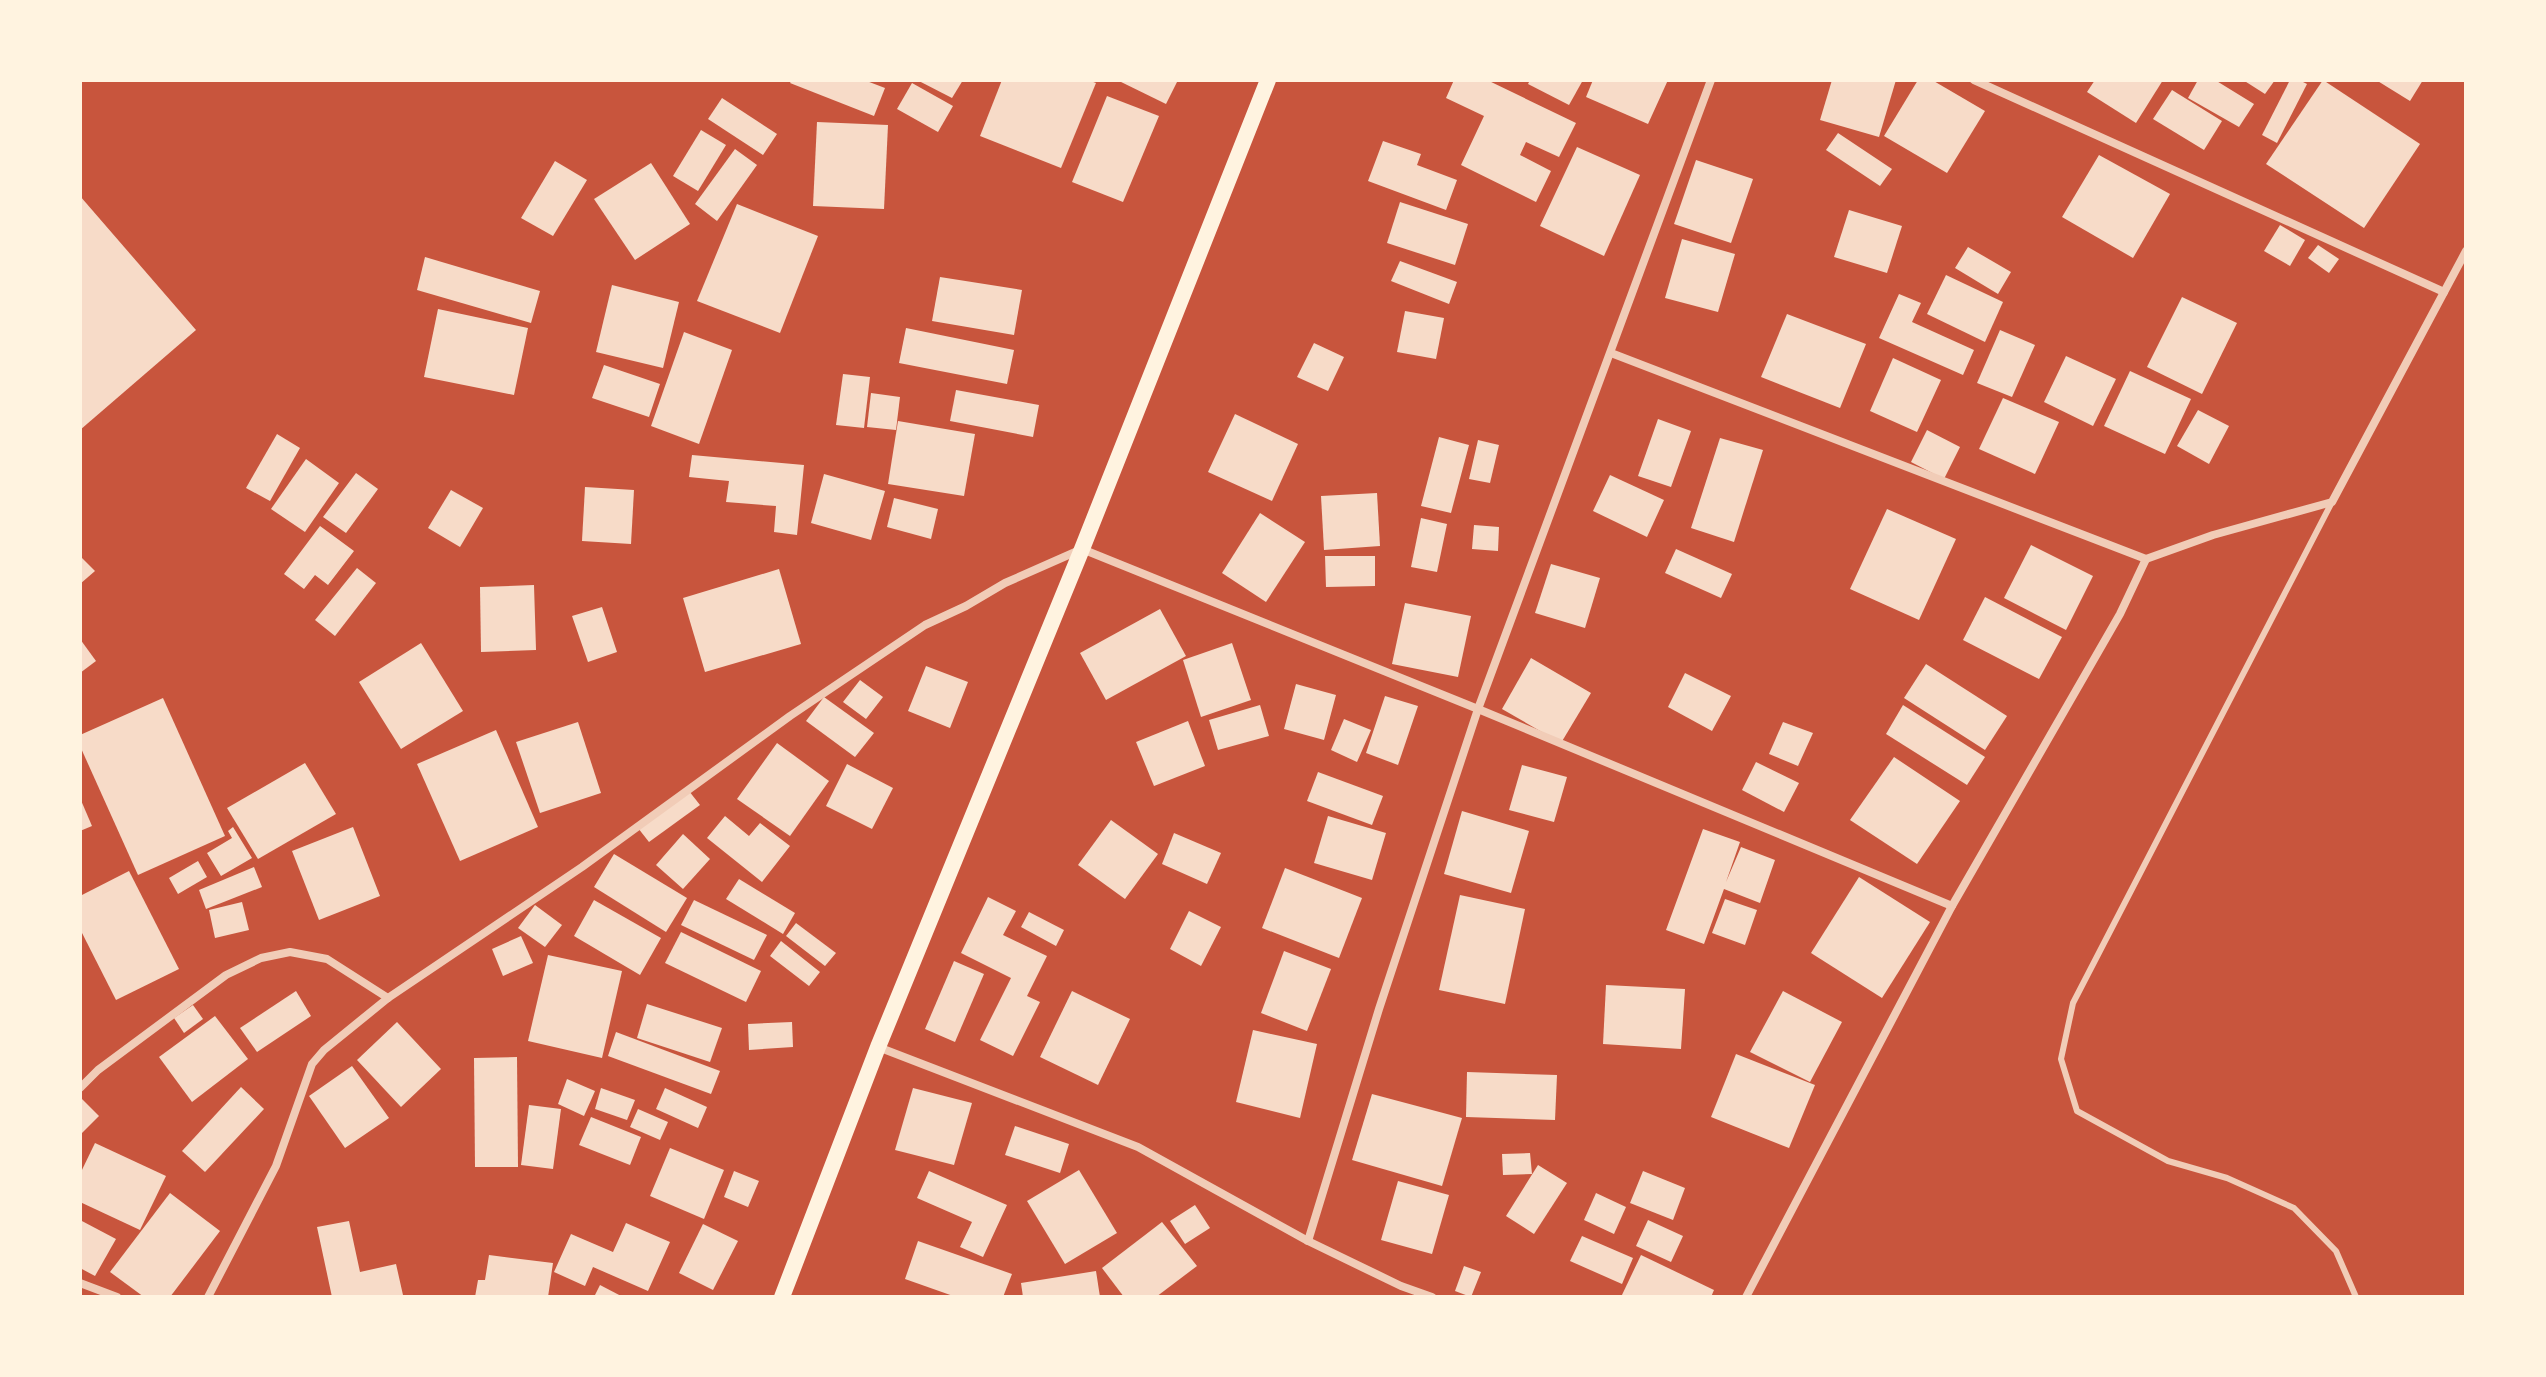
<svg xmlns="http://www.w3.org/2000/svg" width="2546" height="1377" viewBox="0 0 2546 1377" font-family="'Roboto Serif',serif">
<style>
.building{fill:#f7dbc8}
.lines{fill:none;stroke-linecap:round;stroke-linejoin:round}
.service{stroke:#f1ccb7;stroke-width:6}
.minor{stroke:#f1ccb7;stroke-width:8}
.secondary{stroke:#fff3e0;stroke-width:16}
</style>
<rect width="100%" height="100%" fill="#c8553d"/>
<g class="building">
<path d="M792,80H864L885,88L874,116L790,83Z"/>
<path d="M917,80H963L952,98Z"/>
<path d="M1002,80H1088L1096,83L1061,168L980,136Z"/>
<path d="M1117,80H1178L1166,104Z"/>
<path d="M1454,80H1487L1576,123L1559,157L1526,142L1520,155L1551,171L1536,202L1461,165L1484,116L1446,98Z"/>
<path d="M1530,80H1583L1569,105L1528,84Z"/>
<path d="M1593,80H1668L1648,124L1586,97Z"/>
<path d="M1832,80H1896L1879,137L1820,120Z"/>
<path d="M1918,80H1932L1985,111L1947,173L1884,136Z"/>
<path d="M2095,80H2163L2136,123L2087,92Z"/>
<path d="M2198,80H2215L2254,104L2239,127L2188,98Z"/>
<path d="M2243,80H2275L2265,94Z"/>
<path d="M2290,80H2299L2307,84L2277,143L2262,135Z"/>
<path d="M2323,80L2420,144L2364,228L2266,164Z"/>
<path d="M2376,80H2423L2410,101Z"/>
<path d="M912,83L953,106L938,132L897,109Z"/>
<path d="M2172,90L2222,121L2204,150L2153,119Z"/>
<path d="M1107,96L1159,116L1123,202L1072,182Z"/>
<path d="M722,98L777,134L763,155L708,119Z"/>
<path d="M817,122L888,125L884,209L813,206Z"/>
<path d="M701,130L726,145L698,191L673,176Z"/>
<path d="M1838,133L1892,169L1880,186L1826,150Z"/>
<path d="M1383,141L1421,154L1417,165L1457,180L1446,210L1368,181Z"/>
<path d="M1577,147L1640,175L1604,256L1540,226Z"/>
<path d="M735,149L757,165L717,221L695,204Z"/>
<path d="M2099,155L2170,194L2133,258L2062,217Z"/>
<path d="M1696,160L1753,179L1731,243L1674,224Z"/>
<path d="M555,161L587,180L553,236L521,218Z"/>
<path d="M651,163L690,224L635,260L594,199Z"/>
<path d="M80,196L196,330L80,430Z"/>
<path d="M1400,202L1468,224L1455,265L1387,243Z"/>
<path d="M737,204L818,236L780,333L697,301Z"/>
<path d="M1849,210L1902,226L1887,273L1834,257Z"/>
<path d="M2280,225L2305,240L2290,266L2264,251Z"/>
<path d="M1682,239L1735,254L1718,312L1665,298Z"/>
<path d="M2318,245L2339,259L2329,273L2308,258Z"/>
<path d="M1968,247L2011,272L1998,294L1955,268Z"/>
<path d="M425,257L540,291L531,323L417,290Z"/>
<path d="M1400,261L1457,282L1449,304L1391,281Z"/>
<path d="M1946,275L2003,302L1985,342L1927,314Z"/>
<path d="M940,277L1022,290L1014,335L932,321Z"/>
<path d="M612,285L679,302L663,368L596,352Z"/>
<path d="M1899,294L1921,303L1912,322L1974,350L1963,375L1879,338Z"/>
<path d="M2182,297L2237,323L2202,394L2147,367Z"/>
<path d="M438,309L528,328L514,395L424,377Z"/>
<path d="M1405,311L1444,318L1436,359L1397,352Z"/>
<path d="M1787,314L1866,344L1840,408L1761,377Z"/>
<path d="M906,328L1014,350L1007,384L899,363Z"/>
<path d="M2000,330L2035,345L2012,397L1977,383Z"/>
<path d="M684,332L732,350L699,444L651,426Z"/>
<path d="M1314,343L1344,357L1328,391L1297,377Z"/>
<path d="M2066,356L2116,379L2093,426L2044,402Z"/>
<path d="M1893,358L1941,380L1917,432L1870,411Z"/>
<path d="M604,365L660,384L649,417L592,398Z"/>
<path d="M2130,371L2191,399L2165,454L2104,426Z"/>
<path d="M843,374L870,377L864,428L836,425Z"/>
<path d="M956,390L1039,405L1033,437L950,421Z"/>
<path d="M871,393L900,397L896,430L867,427Z"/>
<path d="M2003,398L2059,422L2035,474L1979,449Z"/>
<path d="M2198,410L2229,426L2209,464L2177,446Z"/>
<path d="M1235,414L1298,444L1272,501L1208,472Z"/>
<path d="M1658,419L1691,431L1671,487L1638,476Z"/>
<path d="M898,421L975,434L964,496L888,484Z"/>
<path d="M1927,430L1960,447L1944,479L1911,462Z"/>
<path d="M277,434L300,448L270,501L246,488Z"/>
<path d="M1439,437L1469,445L1451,513L1421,506Z"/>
<path d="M1720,438L1763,450L1734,542L1691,528Z"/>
<path d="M1478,440L1499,445L1490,483L1469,479Z"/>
<path d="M692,455L804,465L797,535L774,532L776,506L726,502L729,481L689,477Z"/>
<path d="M306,459L339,483L305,532L271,509Z"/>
<path d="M356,473L378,489L346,533L323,517Z"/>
<path d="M824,474L885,491L871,540L811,523Z"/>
<path d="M1610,475L1664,500L1647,537L1593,511Z"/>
<path d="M585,487L634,490L631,544L582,541Z"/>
<path d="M451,490L483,508L460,547L428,528Z"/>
<path d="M1377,493L1380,546L1324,550L1321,496Z"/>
<path d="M894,498L938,509L931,539L887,527Z"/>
<path d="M1887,509L1956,539L1919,620L1850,589Z"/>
<path d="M1260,513L1305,542L1266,602L1222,573Z"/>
<path d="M1421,518L1447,524L1437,572L1411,567Z"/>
<path d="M1474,525L1499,527L1498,551L1472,549Z"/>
<path d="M320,526L354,551L328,585L315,575L304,589L284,574Z"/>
<path d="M2031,545L2093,576L2066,630L2004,598Z"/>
<path d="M1676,549L1732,574L1721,598L1665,573Z"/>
<path d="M80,556L95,571L80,584Z"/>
<path d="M1325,556H1375V586L1326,587Z"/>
<path d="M1551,564L1600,578L1585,628L1535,613Z"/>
<path d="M357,568L376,583L335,636L315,620Z"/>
<path d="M779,569L801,644L705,672L683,598Z"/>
<path d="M534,585L536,650L481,652L480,587Z"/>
<path d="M1985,597L2062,637L2039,679L1963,640Z"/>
<path d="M1405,603L1471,616L1458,677L1392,664Z"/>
<path d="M602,607L617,652L588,662L572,616Z"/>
<path d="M1160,609L1186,656L1106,700L1080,653Z"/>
<path d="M80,639L96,661L80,673Z"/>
<path d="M421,643L463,711L401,749L359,682Z"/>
<path d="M1232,643L1251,700L1201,717L1183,660Z"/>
<path d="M1531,658L1591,693L1561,743L1502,709Z"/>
<path d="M1926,664L2007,716L1985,750L1904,698Z"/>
<path d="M926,666L968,682L950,728L908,711Z"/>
<path d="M1685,673L1731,696L1712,731L1668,707Z"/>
<path d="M860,680L883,697L866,719L843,702Z"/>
<path d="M1296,684L1336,695L1324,740L1284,729Z"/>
<path d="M1385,696L1418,706L1398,765L1366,753Z"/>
<path d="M824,697L874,733L855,757L806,721Z"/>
<path d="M163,698L225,836L138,875L80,746V735Z"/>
<path d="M1260,705L1269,736L1218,750L1209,720Z"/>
<path d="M1903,705L1985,757L1967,785L1886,734Z"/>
<path d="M1344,719L1371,730L1357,762L1331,750Z"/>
<path d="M1188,721L1205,766L1154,786L1136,742Z"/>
<path d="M578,722L601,793L540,813L516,742Z"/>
<path d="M1783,722L1813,733L1798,766L1769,754Z"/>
<path d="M496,730L538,827L460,861L417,764Z"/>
<path d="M777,743L829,781L790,836L737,799Z"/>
<path d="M1894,757L1960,801L1917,864L1850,820Z"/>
<path d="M1756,762L1799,783L1784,812L1742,790Z"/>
<path d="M305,763L336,814L258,859L227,808Z"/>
<path d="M847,764L893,788L872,829L826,806Z"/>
<path d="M1522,765L1567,777L1554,822L1509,810Z"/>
<path d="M1318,772L1383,796L1372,825L1307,801Z"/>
<path d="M689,791L700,805L649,842L638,828Z"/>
<path d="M80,798L92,826L80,831Z"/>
<path d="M1462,811L1529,831L1511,893L1444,874Z"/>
<path d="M725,816L749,836L760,823L790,846L762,882L707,838Z"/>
<path d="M1328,816L1386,833L1372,880L1314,863Z"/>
<path d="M1111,820L1158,854L1125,899L1078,865Z"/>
<path d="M233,827L252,858L221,876L207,853L232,838L228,831Z"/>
<path d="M353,827L380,896L319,920L292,851Z"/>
<path d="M1703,829L1740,842L1726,882L1741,847L1775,860L1760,903L1724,889L1704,944L1666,930Z"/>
<path d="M1174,833L1221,853L1207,884L1162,864Z"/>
<path d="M683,834L710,859L683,889L656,865Z"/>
<path d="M614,854L687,898L666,932L594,887Z"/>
<path d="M198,861L207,877L178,894L169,878Z"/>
<path d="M254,867L262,887L206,909L199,890Z"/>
<path d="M1285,868L1362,898L1339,958L1262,928Z"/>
<path d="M129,871L179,969L116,1000L80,929V896Z"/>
<path d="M1859,877L1930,922L1882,998L1811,953Z"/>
<path d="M739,879L795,913L783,934L726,899Z"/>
<path d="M1460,895L1525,909L1505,1004L1439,990Z"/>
<path d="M988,897L1016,911L1003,935L1047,956L1027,996L1040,1002L1013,1056L980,1040L1011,978L961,953Z"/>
<path d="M1725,899L1757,910L1745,945L1712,933Z"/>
<path d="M594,900L661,938L640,975L574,936Z"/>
<path d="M694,900L767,935L754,960L681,925Z"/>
<path d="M242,902L249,930L215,938L209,910Z"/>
<path d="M535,905L562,925L545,947L518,928Z"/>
<path d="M1189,911L1221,927L1201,966L1170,949Z"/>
<path d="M1029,912L1064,930L1056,946L1021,927Z"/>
<path d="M796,923L836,953L825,966L786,936Z"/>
<path d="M681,932L761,971L746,1002L665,963Z"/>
<path d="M521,936L533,963L503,976L492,949Z"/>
<path d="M781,941L820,972L809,986L770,956Z"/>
<path d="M1284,951L1331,969L1307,1031L1261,1013Z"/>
<path d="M548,955L622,971L602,1058L528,1041Z"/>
<path d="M954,961L984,974L955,1042L925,1029Z"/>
<path d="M1606,985L1685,989L1681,1049L1603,1044Z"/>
<path d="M296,991L311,1016L257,1052L240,1028Z"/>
<path d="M1072,991L1130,1019L1098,1085L1040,1057Z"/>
<path d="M1783,991L1842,1022L1810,1082L1750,1052Z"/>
<path d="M647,1004L722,1028L710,1062L637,1038Z"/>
<path d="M193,1005L203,1019L184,1033L174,1018Z"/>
<path d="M215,1016L248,1059L192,1102L159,1057Z"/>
<path d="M397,1022L441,1069L401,1107L357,1060Z"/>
<path d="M792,1022L793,1047L749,1050L748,1024Z"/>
<path d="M1253,1030L1317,1044L1300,1118L1236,1102Z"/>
<path d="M616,1032L720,1071L711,1094L608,1056Z"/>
<path d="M1736,1054L1815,1085L1789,1148L1711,1117Z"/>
<path d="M517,1057L518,1167H475L474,1058Z"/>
<path d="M352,1066L389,1118L345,1148L309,1096Z"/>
<path d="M1467,1072L1557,1075L1555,1120L1466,1117Z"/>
<path d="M567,1079L595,1091L584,1116L558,1104Z"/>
<path d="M241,1087L264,1109L205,1172L182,1151Z"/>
<path d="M601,1088L635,1100L627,1120L595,1109Z"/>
<path d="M665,1088L707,1107L698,1128L656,1109Z"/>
<path d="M913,1088L972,1103L954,1165L895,1150Z"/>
<path d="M1372,1094L1462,1118L1442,1186L1352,1160Z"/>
<path d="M80,1097L99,1116L80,1135Z"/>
<path d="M529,1105L561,1109L553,1169L521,1165Z"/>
<path d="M638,1109L668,1122L660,1140L630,1127Z"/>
<path d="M591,1117L641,1137L630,1165L579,1145Z"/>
<path d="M1015,1126L1069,1144L1060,1173L1005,1155Z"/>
<path d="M95,1143L166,1176L140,1230L80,1202V1174Z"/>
<path d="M670,1148L724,1170L704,1219L650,1196Z"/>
<path d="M1530,1153L1532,1174L1503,1175L1502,1154Z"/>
<path d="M1538,1165L1567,1183L1534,1234L1506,1216Z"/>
<path d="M1079,1170L1117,1233L1065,1264L1027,1201Z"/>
<path d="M734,1171L759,1181L748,1207L724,1197Z"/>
<path d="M929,1171L1007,1205L983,1257L960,1247L972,1222L917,1198Z"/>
<path d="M1643,1171L1685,1188L1673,1220L1630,1203Z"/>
<path d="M1398,1181L1449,1195L1432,1254L1381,1240Z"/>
<path d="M170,1193L220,1231L170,1297H144L110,1272Z"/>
<path d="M1596,1193L1626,1207L1614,1234L1584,1220Z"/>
<path d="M1195,1205L1210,1228L1185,1244L1170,1221Z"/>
<path d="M80,1220L116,1239L95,1276L80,1268Z"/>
<path d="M1648,1220L1683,1236L1671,1262L1636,1246Z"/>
<path d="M349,1221L360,1272L396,1264L403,1295L332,1297L317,1227Z"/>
<path d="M1162,1222L1197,1266L1156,1297H1124L1102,1268Z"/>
<path d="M626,1223L670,1242L648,1291L593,1267L585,1286L554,1272L571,1234L613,1252Z"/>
<path d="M703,1224L738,1241L713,1290L679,1273Z"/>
<path d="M1582,1236L1633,1258L1622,1284L1570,1261Z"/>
<path d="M918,1241L1012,1274L1003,1297H956L905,1279Z"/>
<path d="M489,1255L553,1263L548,1297H475L478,1280H485Z"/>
<path d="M1641,1255L1714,1290L1711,1297H1621Z"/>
<path d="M1464,1266L1481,1272L1471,1297L1455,1291Z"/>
<path d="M1096,1271L1100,1297H1023L1021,1283Z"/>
<path d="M600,1285L623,1297H594Z"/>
</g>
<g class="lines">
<path class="service" d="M2332,502L2073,1003L2061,1059L2077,1111L2168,1161L2227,1178L2294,1208L2336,1251L2356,1297"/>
<g class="minor">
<path d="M1974,80L2444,292"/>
<path d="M1611,353L2146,559"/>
<path d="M878,1047L1138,1147L1308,1241L1401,1286L1432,1297"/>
<path d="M80,1088L98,1070L226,975L261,958L290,952L327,959L388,998"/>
<path d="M1308,1241L1379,1009L1478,709L1711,80"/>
<path d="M80,1283L117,1297"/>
<path d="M208,1297L276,1166L312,1064L324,1050L388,998L582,867L790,716L925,625L966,606L1005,583L1082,549L1478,709L1952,906"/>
<path d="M1746,1297L1952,906L2120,614L2146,559L2213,535L2332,502L2466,251"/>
</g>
<path class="secondary" d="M782,1297L878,1047L1082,549L1268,80"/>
</g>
<rect width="2546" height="1377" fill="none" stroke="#fff3e0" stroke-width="164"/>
</svg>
